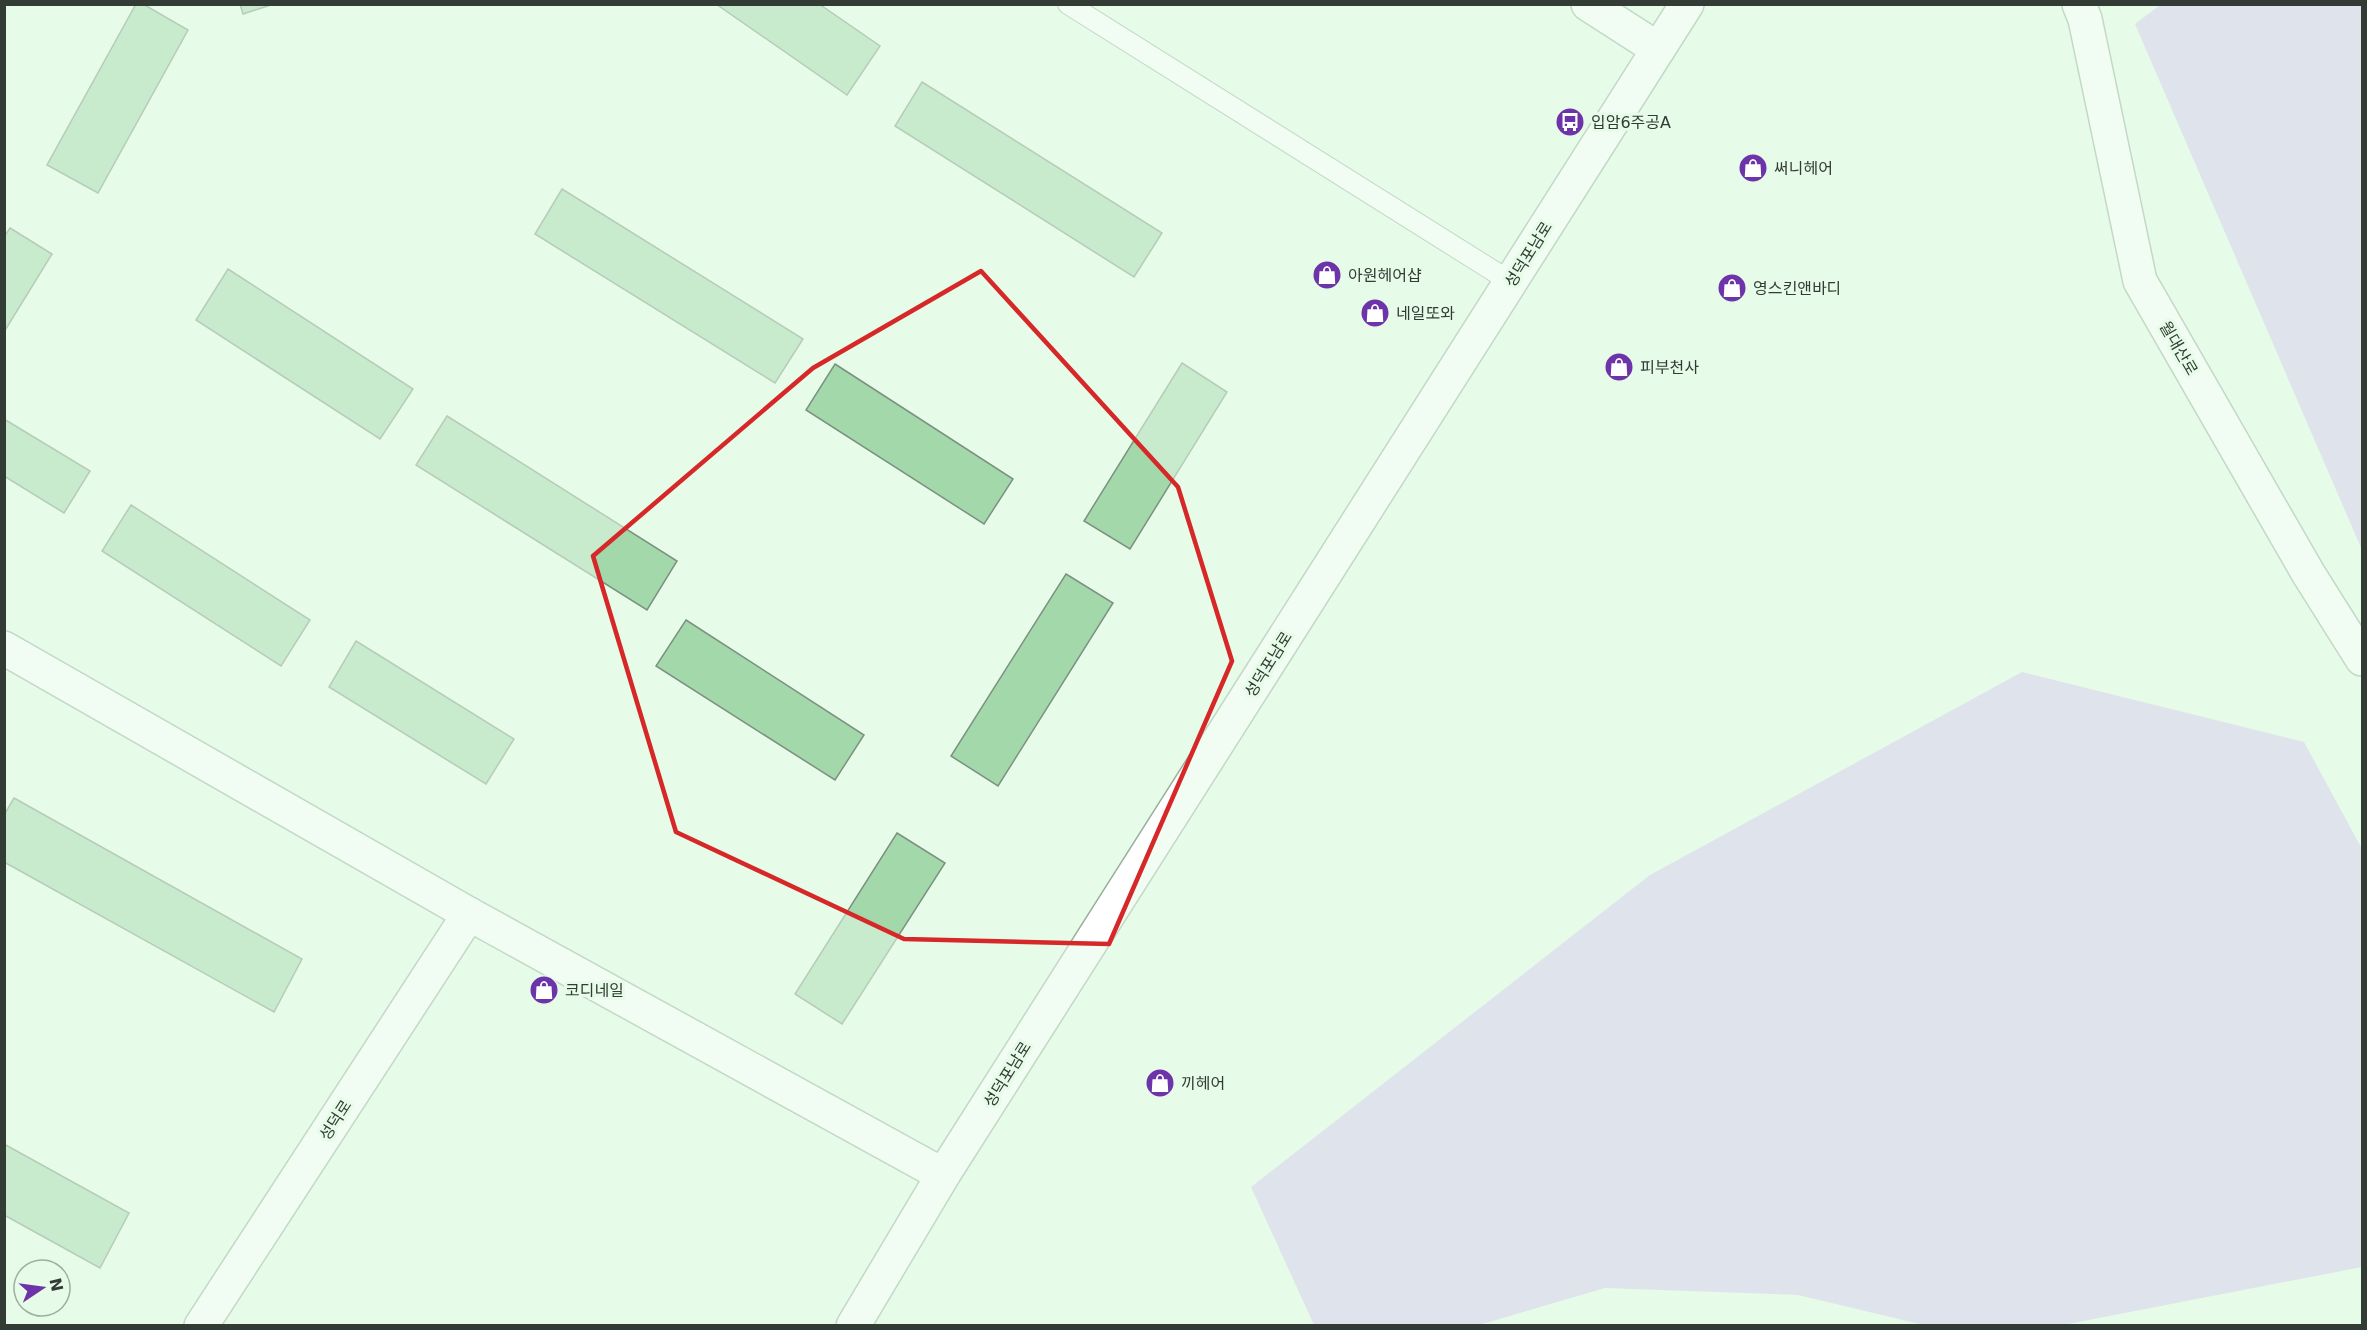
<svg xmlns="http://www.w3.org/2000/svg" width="2367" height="1330" viewBox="0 0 2367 1330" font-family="'DejaVu Sans','Noto Sans KR',sans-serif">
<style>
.green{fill:#d7c7f1}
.building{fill:#a2d8aa;stroke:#7d9180;stroke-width:1.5}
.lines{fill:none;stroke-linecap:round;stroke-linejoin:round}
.lane-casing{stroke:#9aae9d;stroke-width:22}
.street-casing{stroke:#9aae9d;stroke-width:36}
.secondary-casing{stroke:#9aae9d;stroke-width:36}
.lane{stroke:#fff;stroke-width:20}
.street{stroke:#fff;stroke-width:33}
.secondary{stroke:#fff;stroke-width:33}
.marked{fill:none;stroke:#d62828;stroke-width:4.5;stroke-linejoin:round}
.labels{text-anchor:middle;stroke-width:6;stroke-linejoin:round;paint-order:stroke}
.poi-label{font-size:16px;fill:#333c34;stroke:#e6fbe8;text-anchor:start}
.street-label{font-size:16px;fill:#333c34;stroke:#e6fbe8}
</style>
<rect width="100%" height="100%" fill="#e6fbe8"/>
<g class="green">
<path d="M2160,5H2362V550L2135,24Z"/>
<path d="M2022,672L2304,742L2362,849V1267L2063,1325H1924L1798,1295L1605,1288L1479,1325H1314L1251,1187L1650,875Z"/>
</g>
<g class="building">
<path d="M136,4H143L188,30L98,193L47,165Z"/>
<path d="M240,4H274L243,14Z"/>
<path d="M716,4H819L880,46L847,95Z"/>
<path d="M922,82L1162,233L1134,277L895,126Z"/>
<path d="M562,189L803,339L775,383L535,234Z"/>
<path d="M10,228L52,254L4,332V237Z"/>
<path d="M228,269L413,389L380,439L196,320Z"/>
<path d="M1182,363L1227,392L1130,549L1084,521Z"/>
<path d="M835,364L1013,479L984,524L806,410Z"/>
<path d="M447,416L677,561L647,610L416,465Z"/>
<path d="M4,419L90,471L64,513L4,476Z"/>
<path d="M131,505L310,620L281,666L102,551Z"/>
<path d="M1066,574L1113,603L998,786L951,756Z"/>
<path d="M686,620L864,735L835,780L656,666Z"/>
<path d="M356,641L514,739L486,784L329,687Z"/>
<path d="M14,798L302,959L274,1012L4,862V815Z"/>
<path d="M897,833L945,863L842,1024L795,994Z"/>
<path d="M4,1144L129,1213L100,1268L4,1215Z"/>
</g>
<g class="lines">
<g class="lane-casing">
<path id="lane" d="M1068,4L1511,282"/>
</g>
<g class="street-casing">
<g id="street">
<path d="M1588,4L1658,49"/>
<path d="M4,648L469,914L943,1175"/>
<path d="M201,1326L469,914"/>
</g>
</g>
<g class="secondary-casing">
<g id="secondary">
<path d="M2079,4L2085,19L2140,281L2308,573L2362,659"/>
<path d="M853,1326L943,1175L1687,4"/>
</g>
</g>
<use href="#lane" class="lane"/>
<use href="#street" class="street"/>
<use href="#secondary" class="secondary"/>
</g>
<path d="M0 0H2367V1330H0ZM981,271L1178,487L1232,661L1109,944L904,939L676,832L593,556L813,368Z" fill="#e6fbe8" fill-opacity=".55" fill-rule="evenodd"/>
<path class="marked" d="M981,271L1178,487L1232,661L1109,944L904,939L676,832L593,556L813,368Z"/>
<defs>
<g id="bus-disc" transform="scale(1.5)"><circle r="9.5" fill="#6d33a9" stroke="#e6fbe8"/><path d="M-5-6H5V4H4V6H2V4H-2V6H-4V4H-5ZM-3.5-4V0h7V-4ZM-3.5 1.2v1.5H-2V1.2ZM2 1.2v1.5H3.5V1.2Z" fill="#fff"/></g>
<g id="shop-disc" transform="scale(1.5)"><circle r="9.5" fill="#6d33a9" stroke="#e6fbe8"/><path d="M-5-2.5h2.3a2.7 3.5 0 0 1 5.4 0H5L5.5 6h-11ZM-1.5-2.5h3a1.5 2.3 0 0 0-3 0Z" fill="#fff"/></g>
</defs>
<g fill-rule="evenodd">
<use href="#bus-disc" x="1570" y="122"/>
<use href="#shop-disc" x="1753" y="168"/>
<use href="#shop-disc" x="1327" y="275"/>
<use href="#shop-disc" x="1732" y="288"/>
<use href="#shop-disc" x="1375" y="313"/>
<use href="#shop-disc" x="1619" y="367"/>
<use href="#shop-disc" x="544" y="990"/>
<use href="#shop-disc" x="1160" y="1083"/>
</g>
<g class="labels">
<g class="poi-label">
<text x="1591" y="128">입암6주공A</text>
<text x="1774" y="174">써니헤어</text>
<text x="1348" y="281">아원헤어샵</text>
<text x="1753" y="294">영스킨앤바디</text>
<text x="1396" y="319">네일또와</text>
<text x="1640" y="373">피부천사</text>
<text x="565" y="996">코디네일</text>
<text x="1181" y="1089">끼헤어</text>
</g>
<g class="street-label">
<text transform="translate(1528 254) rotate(-58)" y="6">성덕포남로</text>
<text transform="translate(2179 348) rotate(60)" y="6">월대산로</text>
<text transform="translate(1268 664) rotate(-58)" y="6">성덕포남로</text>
<text transform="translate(1007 1074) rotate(-58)" y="6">성덕포남로</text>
<text transform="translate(335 1120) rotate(-57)" y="6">성덕로</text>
</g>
</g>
<rect width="2367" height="1330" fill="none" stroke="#333c34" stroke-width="12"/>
<g transform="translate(42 1288) rotate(77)"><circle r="28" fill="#e6fbe8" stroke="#9eafa0" stroke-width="1.5"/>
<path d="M0-4.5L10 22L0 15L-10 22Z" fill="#6d33a9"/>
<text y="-9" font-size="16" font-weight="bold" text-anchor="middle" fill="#333c34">N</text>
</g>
</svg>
